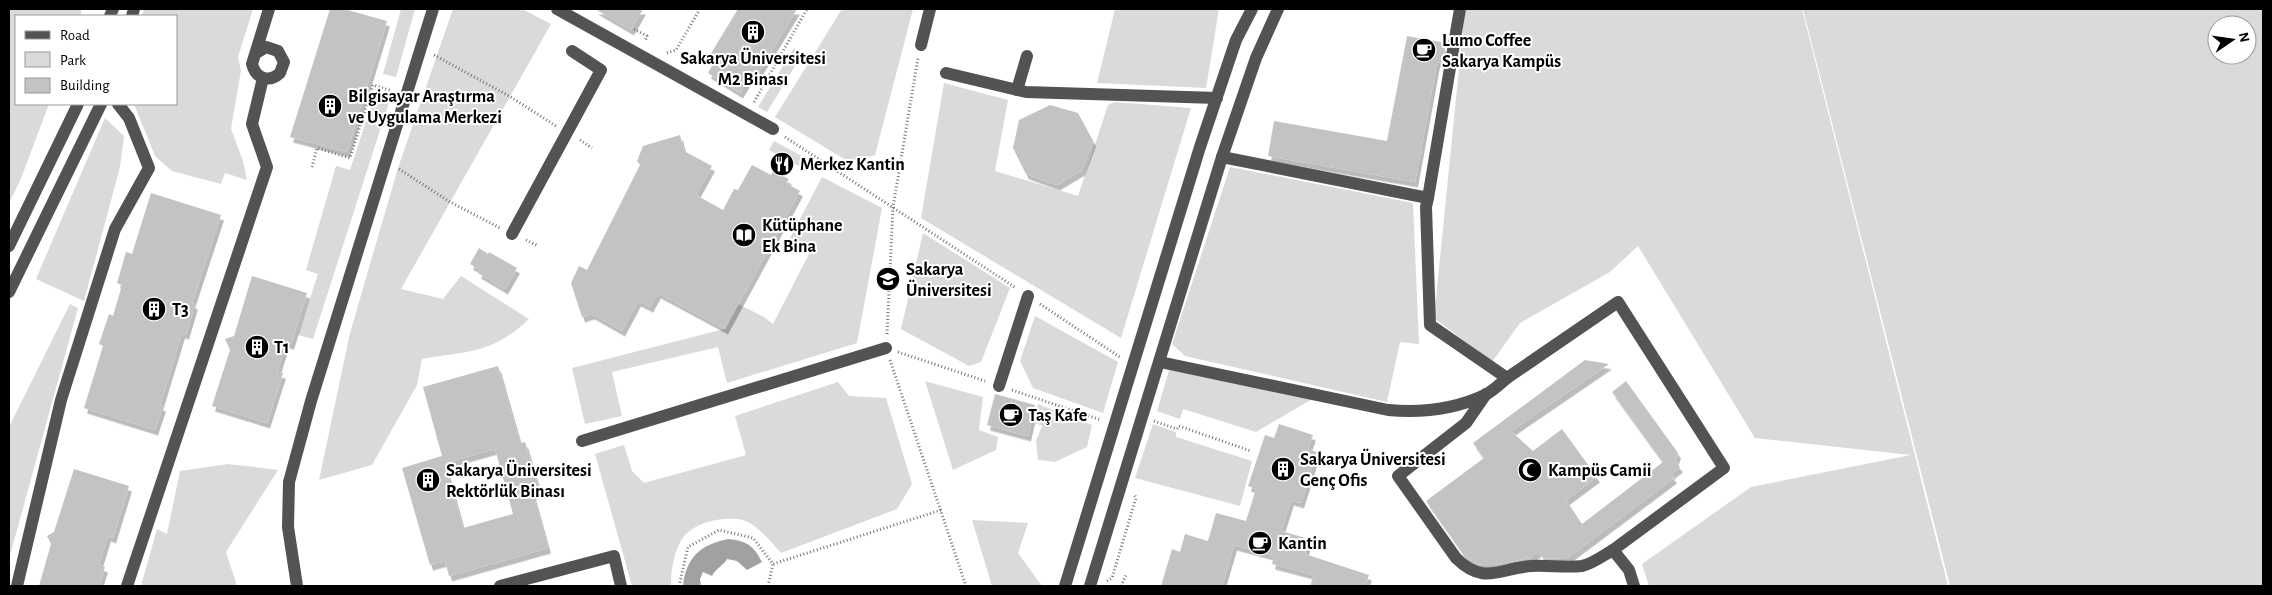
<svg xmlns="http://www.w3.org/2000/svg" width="2272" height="595" viewBox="0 0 2272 595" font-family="'Alegreya Sans',sans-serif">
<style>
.green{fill:#dadada;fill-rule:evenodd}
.water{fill:#a1a1a1}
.building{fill:#c3c3c3;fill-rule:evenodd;filter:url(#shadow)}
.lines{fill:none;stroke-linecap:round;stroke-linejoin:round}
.path{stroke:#757575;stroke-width:3;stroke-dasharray:1 2.5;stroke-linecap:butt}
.minor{stroke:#535353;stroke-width:12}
.labels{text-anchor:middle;stroke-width:4;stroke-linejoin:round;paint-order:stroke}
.poi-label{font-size:18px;font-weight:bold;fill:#000;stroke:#fff;text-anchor:start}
</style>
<defs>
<filter id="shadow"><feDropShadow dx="3" dy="5.5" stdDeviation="0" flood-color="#0004"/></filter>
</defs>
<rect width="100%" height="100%" fill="#fff"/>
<g class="green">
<path d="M9,9H82L80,16H16V104H49L20,181L9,203Z"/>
<path d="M144,9H253L238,57L241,70L231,129L243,161L247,180L225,173L221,184L172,171L155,156L134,104H176V16H142Z"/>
<path d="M401,9H415L396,77L383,74Z"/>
<path d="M453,9H522L551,24L401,289L443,299L461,276L529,319C492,354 469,351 422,359L417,385L372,465L319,480L350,333L398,168Z"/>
<path d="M842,9H913L875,155L849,162L775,117Z"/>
<path d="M1115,9H1219L1206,88L1097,83Z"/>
<path d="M1465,9H1802L1948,586H1649L1642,564L1751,487L1911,455L1755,438L1638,246L1610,272L1520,323L1492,362L1434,318Z"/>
<path d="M1803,9H2263V586H1950ZM2217,25H2247V55H2217Z"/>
<path d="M794,48L803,53L767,112L758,107Z"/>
<path d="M944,83L1008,100L995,171L1078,196L1108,105L1115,102L1191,108L1121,338L921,218Z"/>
<path d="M375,94L390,99L313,339L298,335L318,274L306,270L336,166L350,170Z"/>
<path d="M105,118L124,136L120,167L84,301L36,279Z"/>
<path d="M774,141L811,161L806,170L769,150Z"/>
<path d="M1230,167L1413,203L1419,344L1400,342L1387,402L1185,356L1172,344Z"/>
<path d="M822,177L882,208L857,343L727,383L718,347L612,372L622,416L585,424L572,368L724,329L738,304L764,317L773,324L811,250L790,238Z"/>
<path d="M923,233L1010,288L981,362L969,366L901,329Z"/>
<path d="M70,304L78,308L9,559V427Z"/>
<path d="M1035,316L1118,362L1103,413L1033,388L1020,361Z"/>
<path d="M1170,367L1314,398L1256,432L1183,409L1180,419L1157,411Z"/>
<path d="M925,381L983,397L979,430L998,437L996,450L953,470Z"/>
<path d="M838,382L849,396L886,398L912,484L897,509L781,553C772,543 757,524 743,520C724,516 691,522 681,541C673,555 671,571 671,586H632L595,454L624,445L632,471L644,483L746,455L735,416Z"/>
<path d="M1038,404L1092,425L1087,447L1055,462L1038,460L1036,441L1042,426L1033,422Z"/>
<path d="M1153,424L1176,432V437L1252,461L1240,506L1135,478Z"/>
<path d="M228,464L278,470L226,552L237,586H141L157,529L167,534L180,471Z"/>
<path d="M972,520L1028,523L1018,553L1042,586H992Z"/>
</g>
<path class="water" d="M729,539C747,541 754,546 762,562L747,570L737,561L727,559C723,566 716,568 712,576L703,572L700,579L701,586H683C686,557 701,544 729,539Z"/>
<g class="building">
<path d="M330,9H344L387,21L347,152L290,137Z"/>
<path d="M595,9H643L631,30Z"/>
<path d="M738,9H797L753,81L749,78L740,93L708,73L716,59L710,55Z"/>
<path d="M1407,36L1441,42L1445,51L1443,63L1437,62L1415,182L1268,156L1274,121L1387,141Z"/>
<path d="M1050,105L1078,113L1093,141L1082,170L1057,185L1026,174L1013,148L1019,120Z"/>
<path d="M680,135L684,151L712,166L696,195L723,210L734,189L738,190L752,165L771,175L773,171L789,179L786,183L800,191L725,329L658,293L650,307L638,301L622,331L592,314L582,317L571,283L579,266L587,270L640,165L637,161L643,146Z"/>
<path d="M151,193L221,215L192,303L195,304L186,334L182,333L160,405L163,406L155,430L84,408L103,346L99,344L109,314L113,316L122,285L117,283L126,252L132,254Z"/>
<path d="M479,248L488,254L489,252L517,268L505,289L478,273L480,270L470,264Z"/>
<path d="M252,276L307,293L291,344L286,343L277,372L283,373L267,423L212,406L230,350L225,339L234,336Z"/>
<path d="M1585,360L1609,364L1511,431L1533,451L1562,429L1597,477L1566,500L1582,524L1663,462L1612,392L1626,381L1678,453L1675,461L1680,467L1671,474L1674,478L1566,559L1543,558L1539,551L1530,558L1492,565L1478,564L1471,560L1462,552L1426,501L1484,458L1473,443Z"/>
<path d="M498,366L520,443L525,442L540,492L533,494L548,548L449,576L445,561L430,565L402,468L442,456L423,387ZM495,449L513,514L463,528L445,463Z"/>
<path d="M995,394L1035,405L1028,436L987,425Z"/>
<path d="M1279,424L1313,435L1308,449L1317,452L1301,503L1291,500L1281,531L1309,539L1305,554L1369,575L1365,586H1310L1314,575L1272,564L1274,556L1234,545L1222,586H1161L1172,549L1180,552L1185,534L1208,541L1216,513L1246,521L1256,489L1248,486L1265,435L1274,438Z"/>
<path d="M74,469L129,486L113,538L108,536L99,565L105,567L99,586H39L51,544L47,536L54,532Z"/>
</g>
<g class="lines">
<g class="path">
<path d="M634,29L647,36L645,41"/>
<path d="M667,53L676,50L700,9"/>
<path d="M434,55L509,96L556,126"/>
<path d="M754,102L807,9"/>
<path d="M785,137L1016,288"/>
<path d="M580,140L592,148"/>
<path d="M312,167L317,148L350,158L373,85L392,91"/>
<path d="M399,169L450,202L500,228"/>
<path d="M526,240L538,246"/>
<path d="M1040,304L1120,357"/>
<path d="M887,334L893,207L918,58"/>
<path d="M898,352L985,381"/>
<path d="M890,360L966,586"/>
<path d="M1012,390L1101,420"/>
<path d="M1154,421L1177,429L1179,426L1251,451"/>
<path d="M1107,581L1112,578L1136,498L1134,494"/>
<path d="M679,586L688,547L719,530L753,538L773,564L941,510"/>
<path d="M768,586L773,564"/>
<path d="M1121,586L1126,575"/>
</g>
<g class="minor">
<path d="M557,9L773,129"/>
<path d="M110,16L113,9"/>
<path d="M132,16L134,9"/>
<path d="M921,45L930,9"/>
<path d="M256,53L266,47L278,51L284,62L280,73C269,83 256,79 252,64L269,9"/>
<path d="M946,73L1026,92L1217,98"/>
<path d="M1017,90L1027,56"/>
<path d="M1428,198L1460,9"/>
<path d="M512,234L601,70L572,51"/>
<path d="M9,246L78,104"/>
<path d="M9,292L101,104"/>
<path d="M1160,362L1388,410C1420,413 1455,409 1485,395C1493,391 1500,384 1507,378L1430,325L1426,207L1428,198L1222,157"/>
<path d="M1507,378L1618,302L1724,468L1613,550"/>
<path d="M999,386L1028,296"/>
<path d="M1486,394L1466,423L1398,476L1456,558C1484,586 1500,568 1532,566C1548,565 1566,568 1582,566C1592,564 1604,555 1613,550L1629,570L1634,586"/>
<path d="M582,441L886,348"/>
<path d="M17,586L61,400L115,229L149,168L129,118L118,104"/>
<path d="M127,586L267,167L252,124L263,78"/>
<path d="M297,586L288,527L289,482L311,401L433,9"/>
<path d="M500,586L614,556L621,586"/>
<path d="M1065,586L1200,147L1236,40L1252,9"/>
<path d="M1090,586L1222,157L1256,58L1278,9"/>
</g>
</g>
<defs>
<g id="building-disc" transform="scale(1.25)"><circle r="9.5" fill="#000" stroke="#fff"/><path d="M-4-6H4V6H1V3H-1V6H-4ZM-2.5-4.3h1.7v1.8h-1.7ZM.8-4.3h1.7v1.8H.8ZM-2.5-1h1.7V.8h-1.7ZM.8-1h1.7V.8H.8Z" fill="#fff"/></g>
<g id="cafe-disc" transform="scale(1.25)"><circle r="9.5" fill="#000" stroke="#fff"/><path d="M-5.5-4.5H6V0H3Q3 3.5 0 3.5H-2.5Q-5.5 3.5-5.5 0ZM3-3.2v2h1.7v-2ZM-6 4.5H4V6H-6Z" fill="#fff"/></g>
<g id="restaurant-disc" transform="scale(1.25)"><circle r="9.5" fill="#000" stroke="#fff"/><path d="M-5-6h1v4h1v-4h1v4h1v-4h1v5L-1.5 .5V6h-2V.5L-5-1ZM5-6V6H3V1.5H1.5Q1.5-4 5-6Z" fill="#fff"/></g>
<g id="library-disc" transform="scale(1.25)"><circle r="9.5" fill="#000" stroke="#fff"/><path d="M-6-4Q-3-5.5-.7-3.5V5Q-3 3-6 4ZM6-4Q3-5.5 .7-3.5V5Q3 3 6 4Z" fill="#fff"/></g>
<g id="university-disc" transform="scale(1.25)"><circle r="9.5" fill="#000" stroke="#fff"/><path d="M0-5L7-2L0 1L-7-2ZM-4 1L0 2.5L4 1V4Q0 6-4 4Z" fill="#fff"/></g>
<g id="mosque-disc" transform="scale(1.25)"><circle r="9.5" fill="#000" stroke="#fff"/><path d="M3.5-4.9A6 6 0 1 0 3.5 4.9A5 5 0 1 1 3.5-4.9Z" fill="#fff"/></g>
</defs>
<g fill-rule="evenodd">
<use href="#building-disc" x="753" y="32"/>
<use href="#cafe-disc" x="1424" y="50"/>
<use href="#building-disc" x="330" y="106"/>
<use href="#restaurant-disc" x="782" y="164"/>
<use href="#library-disc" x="744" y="235"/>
<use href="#university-disc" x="888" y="279"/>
<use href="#building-disc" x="154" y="309"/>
<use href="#building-disc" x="257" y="347"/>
<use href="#cafe-disc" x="1011" y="415"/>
<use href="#building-disc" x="1283" y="469"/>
<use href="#mosque-disc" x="1530" y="470"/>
<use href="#building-disc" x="428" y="480"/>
<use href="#cafe-disc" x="1260" y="543"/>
</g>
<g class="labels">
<g class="poi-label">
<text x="1442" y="46">Lumo Coffee<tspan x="1442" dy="21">Sakarya Kampüs</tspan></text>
<text x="753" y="64" text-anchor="middle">Sakarya Üniversitesi<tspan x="753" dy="21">M2 Binası</tspan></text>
<text x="348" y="102">Bilgisayar Araştırma<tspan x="348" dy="21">ve Uygulama Merkezi</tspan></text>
<text x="800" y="170">Merkez Kantin</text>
<text x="762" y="231">Kütüphane<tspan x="762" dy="21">Ek Bina</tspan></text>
<text x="906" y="275">Sakarya<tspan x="906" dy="21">Üniversitesi</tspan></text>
<text x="172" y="315">T3</text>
<text x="274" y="353">T1</text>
<text x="1028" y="421">Taş Kafe</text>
<text x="1300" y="465">Sakarya Üniversitesi<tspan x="1300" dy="21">Genç Ofis</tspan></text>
<text x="446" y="476">Sakarya Üniversitesi<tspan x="446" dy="21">Rektörlük Binası</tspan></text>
<text x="1548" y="476">Kampüs Camii</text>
<text x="1278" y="549">Kantin</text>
</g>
</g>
<rect width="2272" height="595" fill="none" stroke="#000000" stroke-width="20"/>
<rect x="15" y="15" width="162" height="90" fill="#ffffff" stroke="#999999"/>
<rect x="25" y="31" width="25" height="8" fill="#535353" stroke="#999999"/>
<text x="60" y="40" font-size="15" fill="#000000">Road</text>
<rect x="25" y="52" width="25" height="15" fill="#dadada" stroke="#999999"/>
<text x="60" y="65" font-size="15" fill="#000000">Park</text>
<rect x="25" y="78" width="25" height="15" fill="#c3c3c3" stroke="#999999"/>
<text x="60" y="90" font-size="15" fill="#000000">Building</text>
<g transform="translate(2232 40) rotate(77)"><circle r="24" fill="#ffffff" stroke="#999999"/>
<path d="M0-4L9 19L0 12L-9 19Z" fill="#000000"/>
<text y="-8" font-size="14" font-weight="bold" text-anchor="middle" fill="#000000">N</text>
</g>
</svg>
